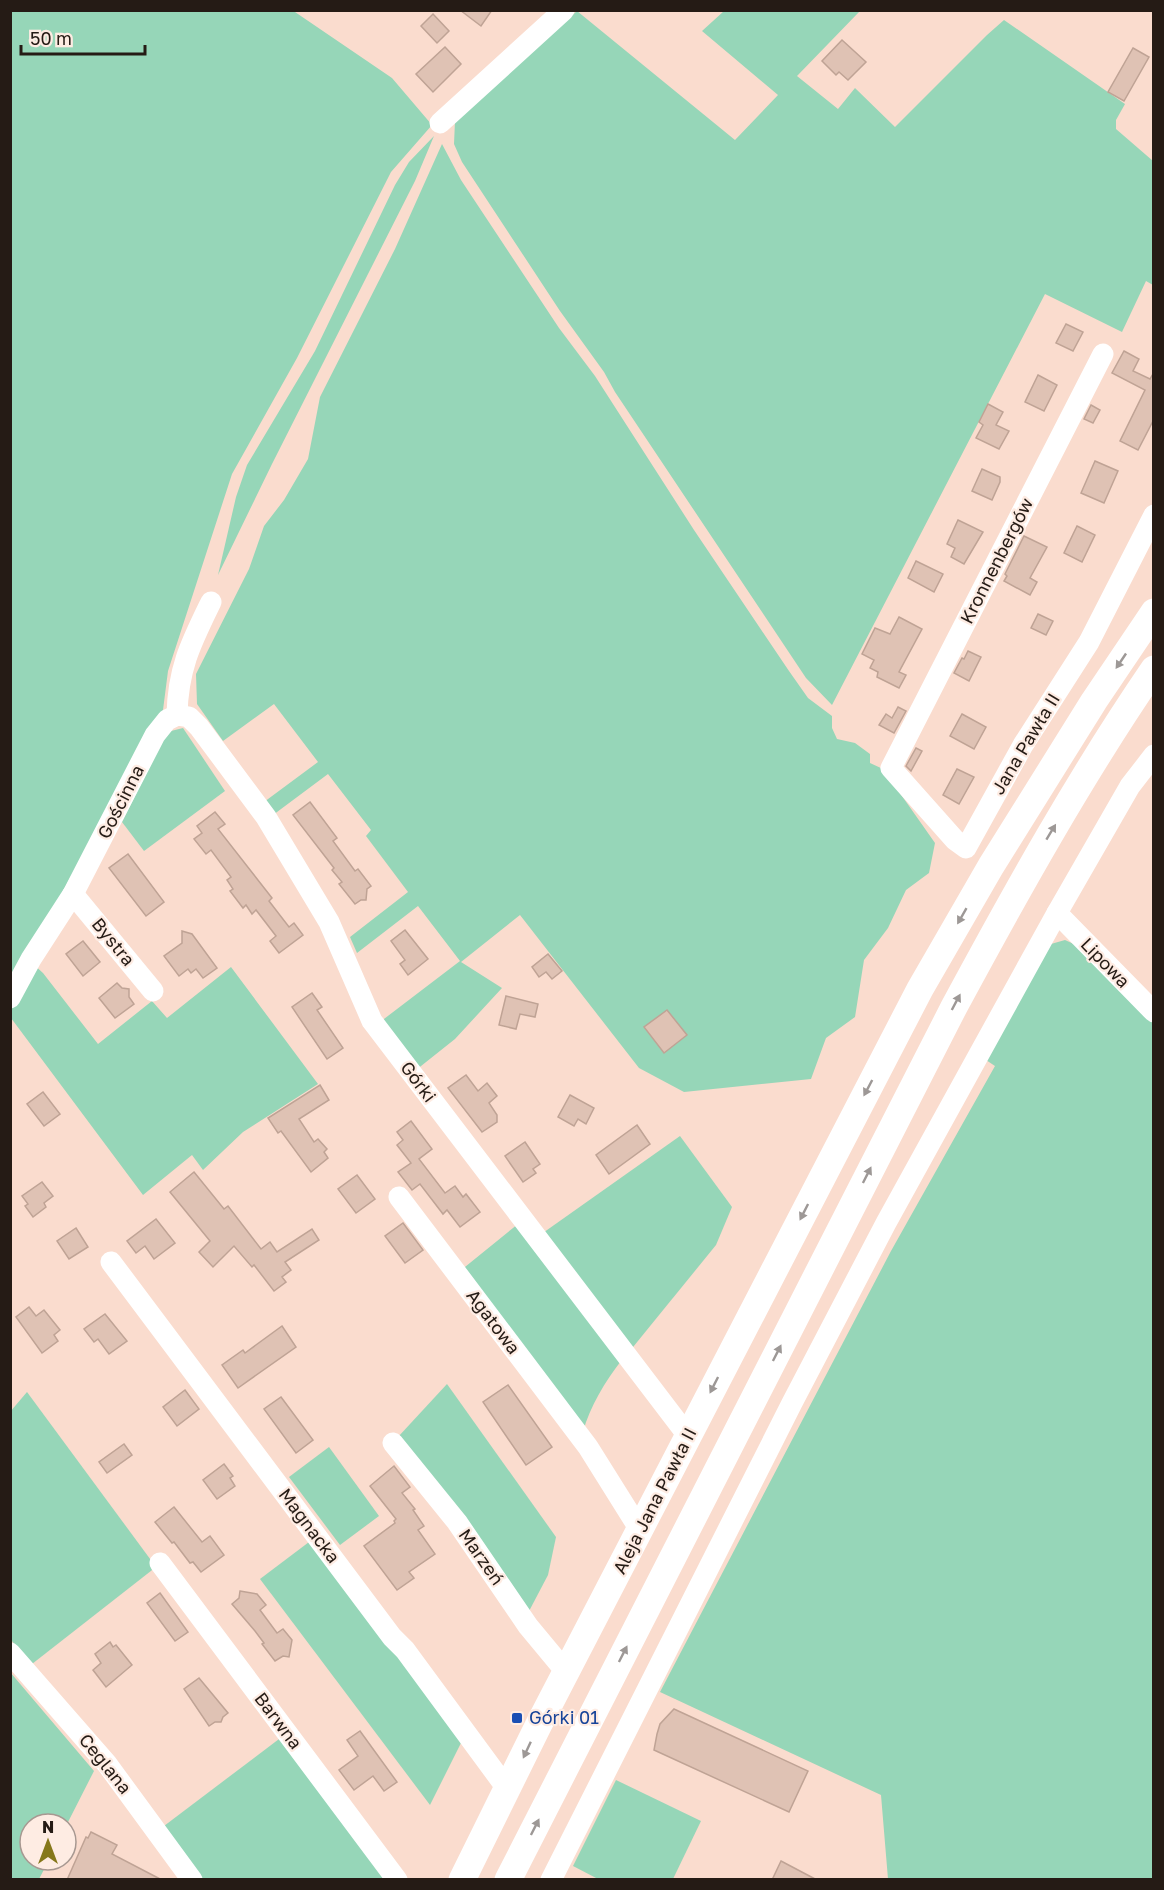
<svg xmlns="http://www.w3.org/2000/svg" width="1164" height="1890" viewBox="0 0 1164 1890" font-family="'Golos Text',sans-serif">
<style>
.green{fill:#96d6b8}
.building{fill:#dfc2b4;stroke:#bfa395;stroke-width:1.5}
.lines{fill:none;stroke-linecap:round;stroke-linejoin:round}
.minor{stroke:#fff;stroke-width:21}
.major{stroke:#fff;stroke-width:27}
.oneway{fill:#9d9896}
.transit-dot{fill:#1a4fb4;stroke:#feece3;stroke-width:2}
.labels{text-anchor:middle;stroke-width:4.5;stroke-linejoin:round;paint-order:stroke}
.street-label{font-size:18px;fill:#251b15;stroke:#feece3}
.transit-label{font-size:18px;fill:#164399;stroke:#feece3;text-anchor:start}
</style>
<rect width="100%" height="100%" fill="#fadcce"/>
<g class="green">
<path d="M11,11H296L295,12L392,78L432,125L391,172L297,358L232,474L168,671L163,710L11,985Z"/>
<path d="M577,11L735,140L778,95L702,31L724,11H860L797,76L838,109L855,88L895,127L987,35L1004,20L1125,104L1116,120V129L1153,161V285L1146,281L1122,332L1045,294L832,705L806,678L615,392L604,372L560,311L462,162L454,144L455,121Z"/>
<path d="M434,136L415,181L272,464L218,575L236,497L247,465L315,351L395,185L409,162Z"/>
<path d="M442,144L461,180L559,328L595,376L694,530L789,671L808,698L832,716V728L837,739L855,743L870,754V763L883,769L935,843L929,873L906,890L888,928L864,960L855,1017L826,1038L811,1079L684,1092L639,1068L520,915L461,962L502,988L455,1039L416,1070L380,1022L460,961L418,906L357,953L350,937L408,892L366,836L371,830L328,774L273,815L264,802L318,762L274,704L223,741L197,704L196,674L249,569L264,526L284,500L308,459L320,397L395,249Z"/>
<path d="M183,728L225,791L144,851L122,822L167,732Z"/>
<path d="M1065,940L1076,945L1153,1022V1879H888L881,1795L660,1692L891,1251L995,1066L986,1060L1051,944Z"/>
<path d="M32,963L43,973L98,1044L152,1001L167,1018L231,967L318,1084L243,1132L203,1170L192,1155L143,1195L11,1018V1010Z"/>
<path d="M680,1136L732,1207L716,1245L629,1352L540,1235Z"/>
<path d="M518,1224L621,1361C605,1382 590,1406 583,1432L460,1271Z"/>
<path d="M447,1384L556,1537L548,1575L527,1615L398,1437Z"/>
<path d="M27,1392L156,1567L32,1664L11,1640L10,1412Z"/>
<path d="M329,1447L379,1516L340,1545L289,1477Z"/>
<path d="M313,1539L463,1739L430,1805L260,1579Z"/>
<path d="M10,1672L94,1771L66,1826V1824H30V1860H49L39,1879H11Z"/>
<path d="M283,1736L389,1879H203L164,1826Z"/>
<path d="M616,1780L701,1821L673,1879H598L573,1866Z"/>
</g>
<g class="building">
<path d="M460,10H492L481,26Z"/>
<path d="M433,14L449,31L437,43L421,26Z"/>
<path d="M842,40L866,62L848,80L839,72L836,75L822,61Z"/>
<path d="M445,47L461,64L433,92L416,74Z"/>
<path d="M1133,48L1149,57L1124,101L1108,92Z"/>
<path d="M1066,324L1083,332L1073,351L1056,343Z"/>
<path d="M1124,351L1139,359L1133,371L1150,379L1154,372V419L1138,450L1120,441L1145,390L1112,373Z"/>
<path d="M1038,375L1057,385L1044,411L1025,402Z"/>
<path d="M988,404L1003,412L996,425L1009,431L999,449L976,438L983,425L979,422Z"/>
<path d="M1091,405L1100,410L1093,423L1084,419Z"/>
<path d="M1095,461L1118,471L1104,503L1081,493Z"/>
<path d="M982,469L1000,477V482L992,500L972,491Z"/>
<path d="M958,520L983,532L964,564L951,557L955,548L947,544Z"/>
<path d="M1077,526L1095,535L1082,562L1064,553Z"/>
<path d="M1024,536L1047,547L1030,578L1037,582L1030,595L1004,581L1007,576L1005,574Z"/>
<path d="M916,561L943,574L934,592L908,578Z"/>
<path d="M1038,614L1053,621L1046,635L1031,628Z"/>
<path d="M899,617L922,629L899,672L906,675L899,688L877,677L878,672L870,668L874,660L862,654L875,628L890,634Z"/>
<path d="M968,651L981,657L969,681L954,673L962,658L964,659Z"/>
<path d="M898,707L906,711L894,733L879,725L886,714L892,718Z"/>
<path d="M962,714L986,727L974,749L950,736Z"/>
<path d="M916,748L922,751L911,771L906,766Z"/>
<path d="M957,769L974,777L959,804L943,795Z"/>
<path d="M310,802L337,838L333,841L355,871L358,869L371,886L367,889L366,900H361L355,904L339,884L342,882L332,870L334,868L293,815Z"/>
<path d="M215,812L225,824L218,829L272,898L269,901L289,927L294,923L303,935L279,953L270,941L276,936L256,910L252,914L246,905L243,908L230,891L233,889L227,880L231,877L211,850L206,854L194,839L202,833L197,826Z"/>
<path d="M128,854L164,902L146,916L109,868Z"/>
<path d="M405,930L428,959L408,975L400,964L405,960L391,941Z"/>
<path d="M182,931L192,934L217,968L203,978L196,969L191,973L188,969L179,976L164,956L182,943Z"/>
<path d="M83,941L100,962L83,976L66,954Z"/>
<path d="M548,954L562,971L552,979L546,972L539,977L532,967Z"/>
<path d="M117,983L122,988L129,989V997L134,1004L115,1018L99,998Z"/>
<path d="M312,993L322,1007L317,1010L343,1048L327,1059L292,1007Z"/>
<path d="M506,996L538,1004L535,1017L520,1014L516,1029L499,1025Z"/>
<path d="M667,1010L687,1035L664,1053L644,1027Z"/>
<path d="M466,1075L478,1091L487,1083L497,1096L489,1103L497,1115V1122L482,1132L448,1088Z"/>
<path d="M320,1085L329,1100L299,1119L314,1142L318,1139L327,1149L324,1152L328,1158L311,1172L281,1131L278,1133L268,1118Z"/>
<path d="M43,1092L60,1114L44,1126L27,1104Z"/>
<path d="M570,1095L594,1108L586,1124L578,1119L574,1126L558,1117Z"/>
<path d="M411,1121L432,1149L419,1159L445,1193L455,1186L463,1197L466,1194L480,1212L460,1227L447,1210L443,1214L420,1184L412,1190L398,1172L411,1163L397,1145L403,1140L397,1132Z"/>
<path d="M637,1125L650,1144L609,1174L596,1155Z"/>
<path d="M525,1142L540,1164L533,1169L536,1173L523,1182L505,1156Z"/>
<path d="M194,1172L224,1209L228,1206L261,1249L270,1242L277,1252L312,1229L319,1240L285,1262L291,1270L282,1277L286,1282L274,1291L254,1265L252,1267L234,1246L213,1267L199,1252L210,1241L170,1192Z"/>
<path d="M357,1175L375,1199L356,1213L338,1189Z"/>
<path d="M42,1182L53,1196L44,1203L46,1207L33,1217L25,1206L28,1204L22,1196Z"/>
<path d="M156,1219L175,1243L154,1259L145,1246L136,1253L127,1241Z"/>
<path d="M403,1223L423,1250L405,1263L385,1236Z"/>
<path d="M76,1228L88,1247L69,1259L57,1241Z"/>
<path d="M29,1307L36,1316L44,1310L60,1330L54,1335L58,1341L42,1353L16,1317Z"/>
<path d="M105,1314L127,1341L109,1354L98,1339L94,1342L84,1329Z"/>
<path d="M282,1326L296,1347L238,1388L222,1365L243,1350L245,1353Z"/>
<path d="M508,1385L552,1447L526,1465L483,1402Z"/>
<path d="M185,1390L199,1409L177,1426L163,1407Z"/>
<path d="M281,1397L313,1440L296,1453L264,1409Z"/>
<path d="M124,1444L132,1455L107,1473L99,1462Z"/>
<path d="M224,1464L233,1476L230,1478L235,1486L217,1499L203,1480Z"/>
<path d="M394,1466L410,1487L402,1493L415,1509L413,1510L424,1526L418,1530L435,1554L409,1572L414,1578L397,1590L364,1546L395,1523L394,1521L396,1519L370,1486Z"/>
<path d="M174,1507L202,1542L210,1536L224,1555L201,1572L193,1562L190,1563L174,1542L172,1543L155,1522Z"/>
<path d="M240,1591L257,1594L266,1605L260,1610L277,1633L283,1629L292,1640L289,1657L283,1656L275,1661L262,1644L264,1643L255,1631L232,1604L239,1598Z"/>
<path d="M160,1593L188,1632L175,1641L147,1603Z"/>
<path d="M110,1642L113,1647L116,1645L132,1665L106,1687L93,1670L101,1663L95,1654Z"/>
<path d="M199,1678L228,1713L223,1717L221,1722H215L209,1726L184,1689Z"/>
<path d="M674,1709L808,1771L789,1812L654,1750L657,1734L660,1724Z"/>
<path d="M360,1731L397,1782L384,1791L373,1776L354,1790L339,1770L358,1756L347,1740Z"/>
<path d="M91,1832L117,1845L112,1854L162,1880H67L86,1837L88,1838Z"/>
<path d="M781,1861L817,1880H772Z"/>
</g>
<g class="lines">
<g class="minor">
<path d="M440,123L564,10"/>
<path d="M1103,354L891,768L955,840L966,848L1023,745L1089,642L1154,515"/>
<path d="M177,715L189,717L199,727L266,817L329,922L372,1021L688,1436"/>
<path d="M73,894L153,991"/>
<path d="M1057,913L1154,1012"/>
<path d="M10,998L31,959L73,894L155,735L167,720L177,715C178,668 191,643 211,602"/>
<path d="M399,1197L588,1447L640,1530"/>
<path d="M111,1262L392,1637L405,1650L508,1790"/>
<path d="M393,1443L457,1522L528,1626L567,1673"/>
<path d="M160,1563L397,1880"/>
<path d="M10,1653L107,1764L192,1880"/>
<path d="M551,1880L792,1403L886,1223L1057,913L1130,786L1154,755"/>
</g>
<g class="major">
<path d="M462,1880L539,1724L920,989L991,866L1094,701L1154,612"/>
<path d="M508,1880L954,1007C1016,892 1080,777 1154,669"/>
</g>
</g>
<defs><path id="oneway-solid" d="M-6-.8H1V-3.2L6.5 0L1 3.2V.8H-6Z" transform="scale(1.5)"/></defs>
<g class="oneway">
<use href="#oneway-solid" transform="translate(1121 661) rotate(124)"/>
<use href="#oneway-solid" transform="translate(1051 832) rotate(-59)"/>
<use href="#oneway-solid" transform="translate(962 916) rotate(120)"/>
<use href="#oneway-solid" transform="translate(956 1002) rotate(-62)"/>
<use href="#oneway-solid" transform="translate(868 1088) rotate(118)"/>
<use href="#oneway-solid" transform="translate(867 1175) rotate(-63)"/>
<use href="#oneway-solid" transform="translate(804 1212) rotate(117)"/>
<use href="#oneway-solid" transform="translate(777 1353) rotate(-63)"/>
<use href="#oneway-solid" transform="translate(714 1385) rotate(117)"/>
<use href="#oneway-solid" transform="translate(623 1654) rotate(-63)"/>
<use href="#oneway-solid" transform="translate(527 1750) rotate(115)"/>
<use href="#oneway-solid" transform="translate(535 1827) rotate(-63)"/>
</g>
<rect class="transit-dot" x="511" y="1712" width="12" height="12" rx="3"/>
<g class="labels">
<g class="street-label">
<text transform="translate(997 561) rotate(-63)" y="6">Kronnenbergów</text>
<text transform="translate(1026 744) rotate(-59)" y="6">Jana Pawła II</text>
<text transform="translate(121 802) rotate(-63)" y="6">Gościnna</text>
<text transform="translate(113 942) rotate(51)" y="6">Bystra</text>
<text transform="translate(1105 963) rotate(46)" y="6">Lipowa</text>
<text transform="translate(418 1082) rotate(53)" y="6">Górki</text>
<text transform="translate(493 1322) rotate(53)" y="6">Agatowa</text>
<text transform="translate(655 1501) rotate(-63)" y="6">Aleja Jana Pawła II</text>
<text transform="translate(309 1526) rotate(53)" y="6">Magnacka</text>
<text transform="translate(481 1557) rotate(55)" y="6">Marzeń</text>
<text transform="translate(278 1721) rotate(53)" y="6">Barwna</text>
<text transform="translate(105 1764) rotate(51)" y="6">Ceglana</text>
</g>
<g class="transit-label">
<text x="529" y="1724">Górki 01</text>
</g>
</g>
<rect width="1164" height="1890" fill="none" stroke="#251b15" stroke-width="24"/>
<g transform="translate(48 1842)"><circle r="28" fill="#feece3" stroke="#a79891" stroke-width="1.5"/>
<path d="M0-4.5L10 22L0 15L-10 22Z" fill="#85771a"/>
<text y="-9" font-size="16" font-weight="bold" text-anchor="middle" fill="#251b15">N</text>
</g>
<path d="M21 45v9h124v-9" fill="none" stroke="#251b15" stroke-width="3"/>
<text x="30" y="45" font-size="18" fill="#251b15" stroke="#feece3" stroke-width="4.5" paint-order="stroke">50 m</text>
</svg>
